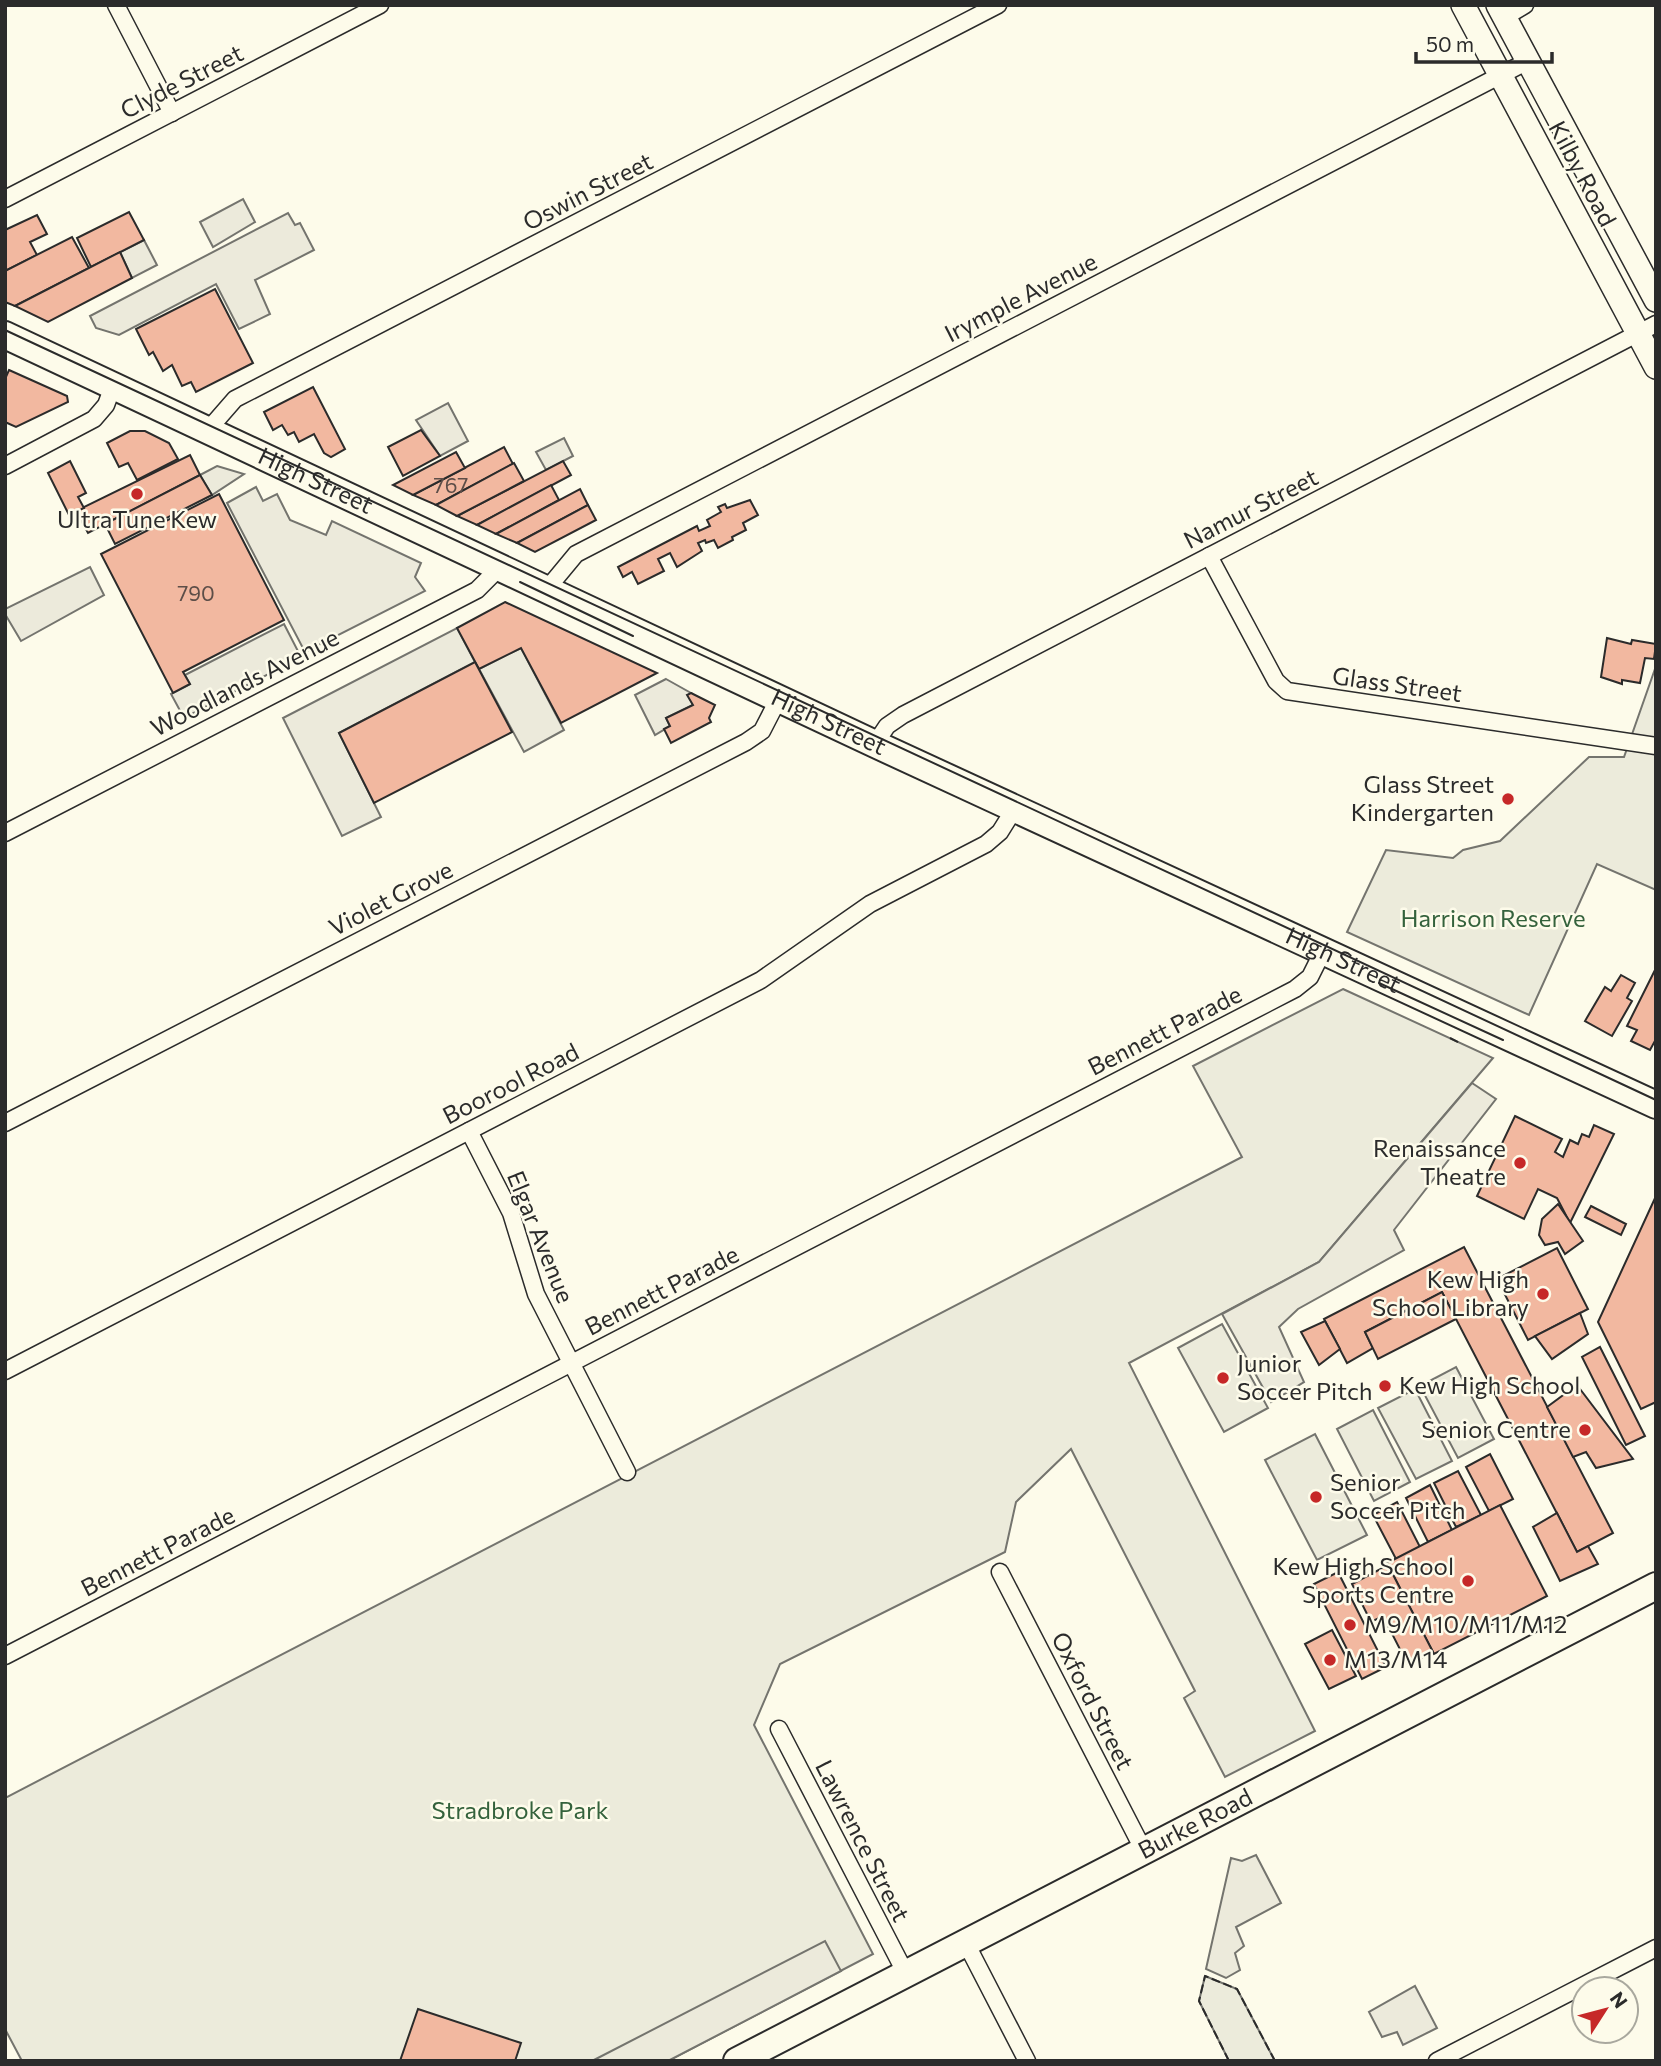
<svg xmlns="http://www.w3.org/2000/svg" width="1661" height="2066" viewBox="0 0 1661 2066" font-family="Commissioner,sans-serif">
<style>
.green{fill:#ecebdb;stroke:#74746e;stroke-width:2}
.parking{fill:#eceadb;stroke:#74746e;stroke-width:2}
.building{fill:#f2b8a0;stroke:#2b2b2b;stroke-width:2}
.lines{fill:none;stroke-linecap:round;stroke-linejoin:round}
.street-casing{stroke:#2b2b2b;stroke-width:19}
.secondary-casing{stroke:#2b2b2b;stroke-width:26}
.primary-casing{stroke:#2b2b2b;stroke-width:30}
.street{stroke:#fdfbea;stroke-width:16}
.secondary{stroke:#fdfbea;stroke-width:23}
.primary{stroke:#fdfbea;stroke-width:26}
.tram{stroke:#2b2b2b;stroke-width:2}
.fence{stroke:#2b2b2b;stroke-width:2;stroke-dasharray:9 3.5;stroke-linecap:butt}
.poi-dot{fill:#c62828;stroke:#fdfbea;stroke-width:2.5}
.labels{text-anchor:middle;stroke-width:5;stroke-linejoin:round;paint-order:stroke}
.number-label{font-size:21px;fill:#5d4e48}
.street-label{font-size:24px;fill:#2b2b2b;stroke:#fdfbea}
.poi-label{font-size:24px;fill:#2b2b2b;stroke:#fdfbea;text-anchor:end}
.park-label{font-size:24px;fill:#34623c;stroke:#fdfbea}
</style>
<rect width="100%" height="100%" fill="#fdfbea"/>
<g class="green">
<path d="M1656,666V890L1597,864L1529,1015L1347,932L1386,850L1453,858L1463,850L1500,841L1589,757H1624Z"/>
<path d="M1343,989L1493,1058L1319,1262L1129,1363L1315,1731L1225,1777L1184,1698L1195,1691L1071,1449L1016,1502L1005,1552L780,1664L754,1725L873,1954L668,2061H22L5,2029V1798L1242,1157L1193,1066Z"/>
<path d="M1222,1324L1268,1408L1224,1432L1178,1348Z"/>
<path d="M1456,1367L1494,1439L1458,1458L1420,1386Z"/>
<path d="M1415,1389L1452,1461L1416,1479L1378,1408Z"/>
<path d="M1373,1410L1410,1482L1374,1501L1337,1429Z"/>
<path d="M1315,1434L1367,1535L1317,1560L1265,1460Z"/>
<path d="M1205,1976L1237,1989L1275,2061H1229L1199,2001Z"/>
</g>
<g class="parking">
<path d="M243,199L255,222L213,247L200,222Z"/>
<path d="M288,213L295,225L300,223L314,250L255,280L270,314L239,329L216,284L119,335L96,328L90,316Z"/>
<path d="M144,240L157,265L132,278L120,252Z"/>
<path d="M448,403L468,441L440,456L416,420Z"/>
<path d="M564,438L573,456L546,470L536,452Z"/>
<path d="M217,466L244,474L212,495L200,475Z"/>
<path d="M256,487L263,501L277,494L290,520L326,535L332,521L421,563L415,577L425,591L305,652L227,503Z"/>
<path d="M90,567L104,595L21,641L5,614V609Z"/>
<path d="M284,624L301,657L184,718L171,694L190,684L185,675Z"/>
<path d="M457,628L475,662L339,733L381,817L342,836L283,718Z"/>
<path d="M521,648L564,730L524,752L479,669Z"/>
<path d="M666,679L691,693L688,695L693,705L666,718L670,726L655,735L635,695Z"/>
<path d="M1472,1083L1496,1099L1394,1230L1404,1250L1298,1309L1279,1327L1304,1382L1271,1402L1222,1314L1319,1262Z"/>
<path d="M1256,1855L1281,1903L1236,1927L1244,1946L1235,1953L1240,1970L1226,1978L1206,1969L1231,1858L1242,1861Z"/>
<path d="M825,1941L841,1971L668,2061H592Z"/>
<path d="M1415,1986L1437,2028L1403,2045L1397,2032L1382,2037L1369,2012Z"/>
</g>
<g class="building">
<path d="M129,212L144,240L91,267L77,238Z"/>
<path d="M37,215L47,234L30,242L37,255L5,271V230Z"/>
<path d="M72,237L89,268L15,306L5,302V271Z"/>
<path d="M120,252L132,278L48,322L15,306Z"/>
<path d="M215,289L253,363L196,392L191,382L182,386L172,365L163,371L153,352L149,355L136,329Z"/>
<path d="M9,370L67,396L68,402L16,427L5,422V379Z"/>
<path d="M313,387L345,449L331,457L324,453L314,434L299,442L294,432L288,435L282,425L273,430L264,412Z"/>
<path d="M421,430L440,456L403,476L388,447Z"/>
<path d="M130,431H145L169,443L178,459L137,480L128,463L119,467L107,443Z"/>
<path d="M504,447L513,464L436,505L413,495Z"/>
<path d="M456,452L465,468L413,495L393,485Z"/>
<path d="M190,455L200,475L88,533L76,511Z"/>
<path d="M70,461L86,493L78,497L84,508L69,515L48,473Z"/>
<path d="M563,461L571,475L477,525L457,516Z"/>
<path d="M514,463L524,481L457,516L436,505Z"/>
<path d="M200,475L212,495L115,544L105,524Z"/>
<path d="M551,485L559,500L496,534L477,525Z"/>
<path d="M580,489L588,505L517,543L496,534Z"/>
<path d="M219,494L284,620L183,672L190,684L173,693L101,554Z"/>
<path d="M750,500L758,515L743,523L746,530L732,537L733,540L718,548L714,540L706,543L705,540L698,543L702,551L677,567L670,553L658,559L664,571L638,584L632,572L623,577L618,567L697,526L699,531L710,526L707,520L721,512L718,507L725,504L727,508Z"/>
<path d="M588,505L596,520L535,552L517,543Z"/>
<path d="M505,602L657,673L561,723L521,648L479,669L457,628Z"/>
<path d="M1607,638L1631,644L1632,640L1656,644L1654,659L1645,658L1640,683L1622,680V684L1601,677Z"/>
<path d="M475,662L512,732L374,803L339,733Z"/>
<path d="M691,693L715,705L709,718L711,722L671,743L664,729L670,726L666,718L693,705L687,695Z"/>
<path d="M1655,970L1656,1039L1650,1050L1631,1041L1637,1030L1627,1026Z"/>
<path d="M1621,975L1635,983L1627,998L1632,1001L1612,1036L1585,1021L1605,987L1611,991Z"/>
<path d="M1515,1116L1562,1139L1555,1152L1563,1157L1570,1140L1578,1144L1582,1134L1589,1137L1594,1125L1614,1134L1570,1223L1557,1198L1538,1189L1524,1219L1477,1196Z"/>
<path d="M1656,1196V1402L1641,1409L1598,1322Z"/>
<path d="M1558,1204L1583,1241L1565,1254L1558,1242L1545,1245L1539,1235L1542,1219Z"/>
<path d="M1591,1206L1626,1224L1621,1235L1585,1217Z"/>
<path d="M1464,1247L1613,1533L1577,1552L1442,1292L1365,1332L1373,1348L1347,1363L1324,1319Z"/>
<path d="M1557,1248L1588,1309L1528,1340L1497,1279Z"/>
<path d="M1442,1292L1456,1319L1378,1359L1365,1332Z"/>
<path d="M1580,1313L1588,1334L1552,1359L1535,1336Z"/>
<path d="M1325,1321L1340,1349L1319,1365L1301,1332Z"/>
<path d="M1600,1347L1645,1436L1626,1445L1582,1357Z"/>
<path d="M1577,1385L1633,1459L1596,1468L1586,1452L1573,1457L1547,1407Z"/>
<path d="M1490,1454L1513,1499L1489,1511L1466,1467Z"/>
<path d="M1458,1471L1481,1515L1456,1527L1434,1483Z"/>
<path d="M1430,1485L1452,1530L1428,1542L1406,1498Z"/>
<path d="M1397,1502L1420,1547L1396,1559L1373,1515Z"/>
<path d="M1500,1505L1547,1596L1434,1654L1387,1563Z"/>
<path d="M1557,1513L1577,1552L1588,1546L1598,1564L1560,1581L1533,1527Z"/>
<path d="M1388,1565L1433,1652L1408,1665L1383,1616L1371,1622L1352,1584Z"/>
<path d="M1338,1572L1386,1667L1362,1679L1314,1584Z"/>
<path d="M1332,1630L1356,1676L1329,1689L1305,1644Z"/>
<path d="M418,2009L521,2043L515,2061H400Z"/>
</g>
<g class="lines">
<g class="street-casing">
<g id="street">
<path d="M116,5L172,113"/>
<path d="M1505,17L1525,5"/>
<path d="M5,199L380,5"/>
<path d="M208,430L235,399L998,5"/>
<path d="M5,466L94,419L106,405L113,386"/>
<path d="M1209,556L1276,681L1287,691L1656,746"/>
<path d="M547,589L576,554L1528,61"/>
<path d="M875,744L887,726L903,715L1656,324"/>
<path d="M5,833L477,590L500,567"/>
<path d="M5,1123L746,742L762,731L779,698"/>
<path d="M469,1131L511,1213L536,1294L627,1472"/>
<path d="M5,1371L761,980L870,904L986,844L1000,832L1015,808"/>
<path d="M1000,1572L1144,1851"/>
<path d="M5,1656L1295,989L1310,977L1323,951"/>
<path d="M779,1729L906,1974"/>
<path d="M966,1943L1027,2061"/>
<path d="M1437,2061L1656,1948"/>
</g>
</g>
<g class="secondary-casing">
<g id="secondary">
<path d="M1463,5L1656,367"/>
<path d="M1498,5L1656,300"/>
</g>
</g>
<g class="primary-casing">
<g id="primary">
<path id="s1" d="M5,335L875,744L1656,1105"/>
<path id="s2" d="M737,2061L1656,1586"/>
</g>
</g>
<use href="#street" class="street"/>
<use href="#secondary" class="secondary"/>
<use href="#primary" class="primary"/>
<g class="tram">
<path d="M5,330L1656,1100"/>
<path d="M520,582L633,636"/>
<path d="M1379,983L1503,1040"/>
</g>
<g class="fence">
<path d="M1450,1038L1460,1043"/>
<path d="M1229,2061L1199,2001L1205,1976L1237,1989L1275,2061"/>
</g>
</g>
<g class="poi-dot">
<circle cx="137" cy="494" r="7"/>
<circle cx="1508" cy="799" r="7"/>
<circle cx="1520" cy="1163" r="7"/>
<circle cx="1543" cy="1294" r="7"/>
<circle cx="1223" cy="1378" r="7"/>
<circle cx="1385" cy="1386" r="7"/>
<circle cx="1585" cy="1430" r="7"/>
<circle cx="1316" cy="1497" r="7"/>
<circle cx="1468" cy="1581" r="7"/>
<circle cx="1350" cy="1625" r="7"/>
<circle cx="1330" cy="1660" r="7"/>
</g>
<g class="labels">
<g class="number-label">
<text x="451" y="493">767</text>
<text x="196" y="601">790</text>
</g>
<g class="street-label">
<text transform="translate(182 82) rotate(-27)" y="8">Clyde Street</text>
<text transform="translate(1582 174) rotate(62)" y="8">Kilby Road</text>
<text transform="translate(588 192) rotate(-27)" y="8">Oswin Street</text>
<text transform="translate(1021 298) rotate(-27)" y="8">Irymple Avenue</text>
<text dy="8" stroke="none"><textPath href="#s1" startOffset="343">High Street</textPath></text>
<text transform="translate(1251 509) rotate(-27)" y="8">Namur Street</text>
<text transform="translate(245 683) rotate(-27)" y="8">Woodlands Avenue</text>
<text transform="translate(1397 685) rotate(8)" y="8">Glass Street</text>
<text dy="8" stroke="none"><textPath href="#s1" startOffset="910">High Street</textPath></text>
<text transform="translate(391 899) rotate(-27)" y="8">Violet Grove</text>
<text dy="8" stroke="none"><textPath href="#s1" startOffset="1477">High Street</textPath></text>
<text transform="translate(1165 1031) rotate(-27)" y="8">Bennett Parade</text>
<text transform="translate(511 1084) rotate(-27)" y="8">Boorool Road</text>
<text transform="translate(540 1237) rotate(68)" y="8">Elgar Avenue</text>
<text transform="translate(662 1291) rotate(-27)" y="8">Bennett Parade</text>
<text transform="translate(158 1552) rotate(-27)" y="8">Bennett Parade</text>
<text transform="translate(1092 1701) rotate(63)" y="8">Oxford Street</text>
<text dy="8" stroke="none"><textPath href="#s2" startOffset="516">Burke Road</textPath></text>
<text transform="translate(862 1841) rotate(63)" y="8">Lawrence Street</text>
</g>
<g class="poi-label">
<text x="137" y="528" text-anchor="middle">UltraTune Kew</text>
<text x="1494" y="793">Glass Street<tspan x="1494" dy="28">Kindergarten</tspan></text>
<text x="1506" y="1157">Renaissance<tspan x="1506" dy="28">Theatre</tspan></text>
<text x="1529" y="1288">Kew High<tspan x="1529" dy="28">School Library</tspan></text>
<text x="1237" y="1372" text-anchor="start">Junior<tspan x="1237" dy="28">Soccer Pitch</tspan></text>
<text x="1399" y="1394" text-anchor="start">Kew High School</text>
<text x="1571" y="1438">Senior Centre</text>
<text x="1330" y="1491" text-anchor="start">Senior<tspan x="1330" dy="28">Soccer Pitch</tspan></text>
<text x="1454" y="1575">Kew High School<tspan x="1454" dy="28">Sports Centre</tspan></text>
<text x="1364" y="1633" text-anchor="start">M9/M10/M11/M12</text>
<text x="1344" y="1668" text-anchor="start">M13/M14</text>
</g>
<g class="park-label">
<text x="1493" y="927">Harrison Reserve</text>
<text x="520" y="1819">Stradbroke Park</text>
</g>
</g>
<rect width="1661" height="2066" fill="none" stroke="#2b2b2b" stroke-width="14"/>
<g transform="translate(1605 2010) rotate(54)"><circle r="33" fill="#fdfbea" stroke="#a9a89e" stroke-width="2"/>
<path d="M0-5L12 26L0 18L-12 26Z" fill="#c62828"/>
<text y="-10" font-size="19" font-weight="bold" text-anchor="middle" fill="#2b2b2b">N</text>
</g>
<path d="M1416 52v10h136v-10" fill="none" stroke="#2b2b2b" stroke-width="3.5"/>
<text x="1426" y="52" font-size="21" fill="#2b2b2b" stroke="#fdfbea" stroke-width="5" paint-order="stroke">50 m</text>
</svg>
